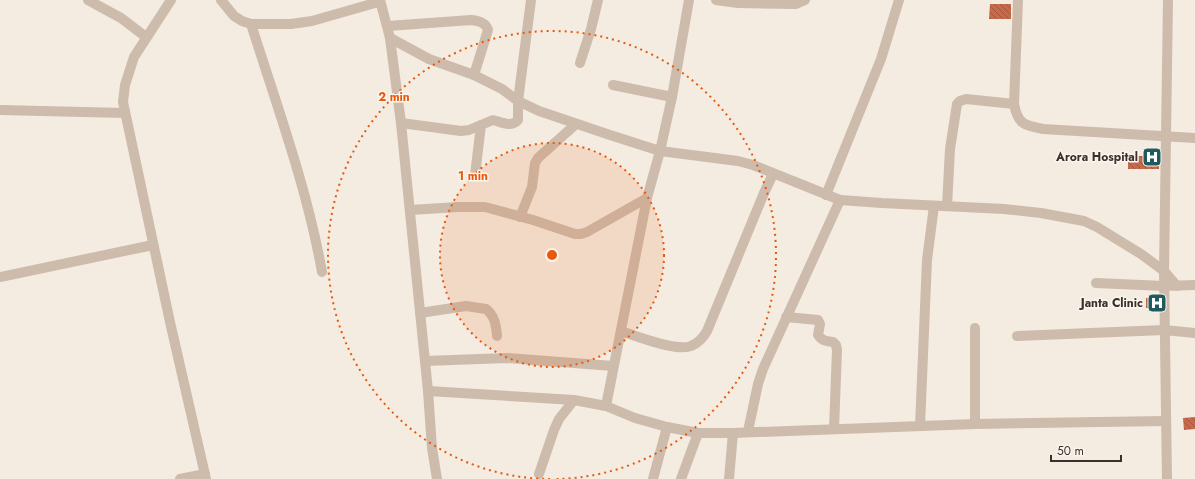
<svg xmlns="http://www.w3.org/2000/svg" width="1195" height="479" viewBox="0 0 1195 479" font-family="Jost,sans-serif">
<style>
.building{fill:url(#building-back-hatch)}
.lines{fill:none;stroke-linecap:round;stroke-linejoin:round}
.minor{stroke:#cdbbac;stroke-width:10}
.ring{fill:none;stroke:#e8590c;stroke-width:2;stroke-dasharray:2 4}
.labels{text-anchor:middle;stroke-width:3;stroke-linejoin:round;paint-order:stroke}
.poi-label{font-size:12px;font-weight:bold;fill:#3b302b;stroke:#fbf5ee;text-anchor:end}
.centre{fill:#e8590c;stroke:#fbf5ee;stroke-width:2}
.ring-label{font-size:12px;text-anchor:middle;font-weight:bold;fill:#e8590c;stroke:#fbf5ee;stroke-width:3;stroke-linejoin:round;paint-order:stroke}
</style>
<defs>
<pattern id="building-back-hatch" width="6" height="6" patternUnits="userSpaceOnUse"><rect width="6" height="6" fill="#c8694b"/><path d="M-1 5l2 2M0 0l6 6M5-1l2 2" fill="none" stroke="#a4573f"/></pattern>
</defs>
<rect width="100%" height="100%" fill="#f4ebe1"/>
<g class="building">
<path d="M990,4H1011V19H989Z"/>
<rect x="1128" y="156" width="31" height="13"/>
<rect x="1146" y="298" width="11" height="10"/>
<path d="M1195,417V429L1184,430L1183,418Z"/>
</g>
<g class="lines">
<g class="minor">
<path d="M88,0L121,18L146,37"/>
<path d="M171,0L134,57L125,85L123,102L170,322L206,479"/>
<path d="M221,0L234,16L242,21L251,24H291L312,21L375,3L380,0"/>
<path d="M380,0L390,38L401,123L428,391L432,448L437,479"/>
<path d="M716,0L738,3L796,4L805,0"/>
<path d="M1018,0L1014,104C1018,124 1023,125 1043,129L1195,138"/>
<path d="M251,24C277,106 307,188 322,272"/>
<path d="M388,26L471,20C478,21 486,22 488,30L474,75"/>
<path d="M390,38L429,59L474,75L502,89L518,101L539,111L610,135L660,151L738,161L753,165L840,200L882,203L1004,209L1041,213L1084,221L1097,227L1141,254L1164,271L1177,286"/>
<path d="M580,63L591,29L598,0"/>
<path d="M613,85L672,97"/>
<path d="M0,110L125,113"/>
<path d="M401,123L461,131L469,130L493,120C501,122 511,128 518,120V101L531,0"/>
<path d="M475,175L481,125"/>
<path d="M826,195L881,59L899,0"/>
<path d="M947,206L950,149L957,104L960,101L966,99L1014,104"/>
<path d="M410,210L458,207H485L533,220L575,234H581L587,232L647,198"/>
<path d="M520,217L532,187L535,163L538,158L576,124"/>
<path d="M0,277L153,245"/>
<path d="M1096,283L1164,286L1195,285"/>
<path d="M420,313L466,306L486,309C495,316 496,325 497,336"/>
<path d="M786,317L818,320L820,324L818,335C822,341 826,341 833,342L836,345L837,350L834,429"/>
<path d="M975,328V424"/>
<path d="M621,331C636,336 677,352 691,346C699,343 703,338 707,331L764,193L773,174"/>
<path d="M1017,336L1164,330L1195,333"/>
<path d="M425,361L507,358L613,366"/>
<path d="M428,391L574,400L606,406L635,418L667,427L698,433H733L975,424L1166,421"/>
<path d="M606,406L647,198L660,151L672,97L689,0"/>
<path d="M920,426L927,260L934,206"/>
<path d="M748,431L758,384L763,369L840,200"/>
<path d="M539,474L554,430L559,419L574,400"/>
<path d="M180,479L205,474"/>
<path d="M653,479L667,427"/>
<path d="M681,479L698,433"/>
<path d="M729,479L733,433"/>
<path d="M1167,479L1164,271L1168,0"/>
</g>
</g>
<circle cx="552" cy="255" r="112" fill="#e8590c" fill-opacity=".12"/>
<g class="ring">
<circle cx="552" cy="255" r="112"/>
<path d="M550 479A224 224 0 1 1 554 479"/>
</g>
<defs>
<g id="hospital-square" transform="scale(1)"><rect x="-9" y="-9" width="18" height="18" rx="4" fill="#1f5a5e" stroke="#fbf5ee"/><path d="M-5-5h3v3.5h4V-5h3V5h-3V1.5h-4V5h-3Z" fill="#fff"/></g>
</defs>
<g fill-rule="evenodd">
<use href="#hospital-square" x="1152" y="157"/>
<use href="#hospital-square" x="1157" y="303"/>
</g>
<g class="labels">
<g class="poi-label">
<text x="1138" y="161">Arora Hospital</text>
<text x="1143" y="307">Janta Clinic</text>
</g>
</g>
<circle cx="552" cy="255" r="6" class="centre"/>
<g class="ring-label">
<text x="394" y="101">2 min</text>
<text x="473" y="180">1 min</text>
</g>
<path d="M1051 455v6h70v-6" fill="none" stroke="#3b302b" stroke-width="2"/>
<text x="1057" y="455" font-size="12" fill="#3b302b" stroke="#fbf5ee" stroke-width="3" paint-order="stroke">50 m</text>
</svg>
